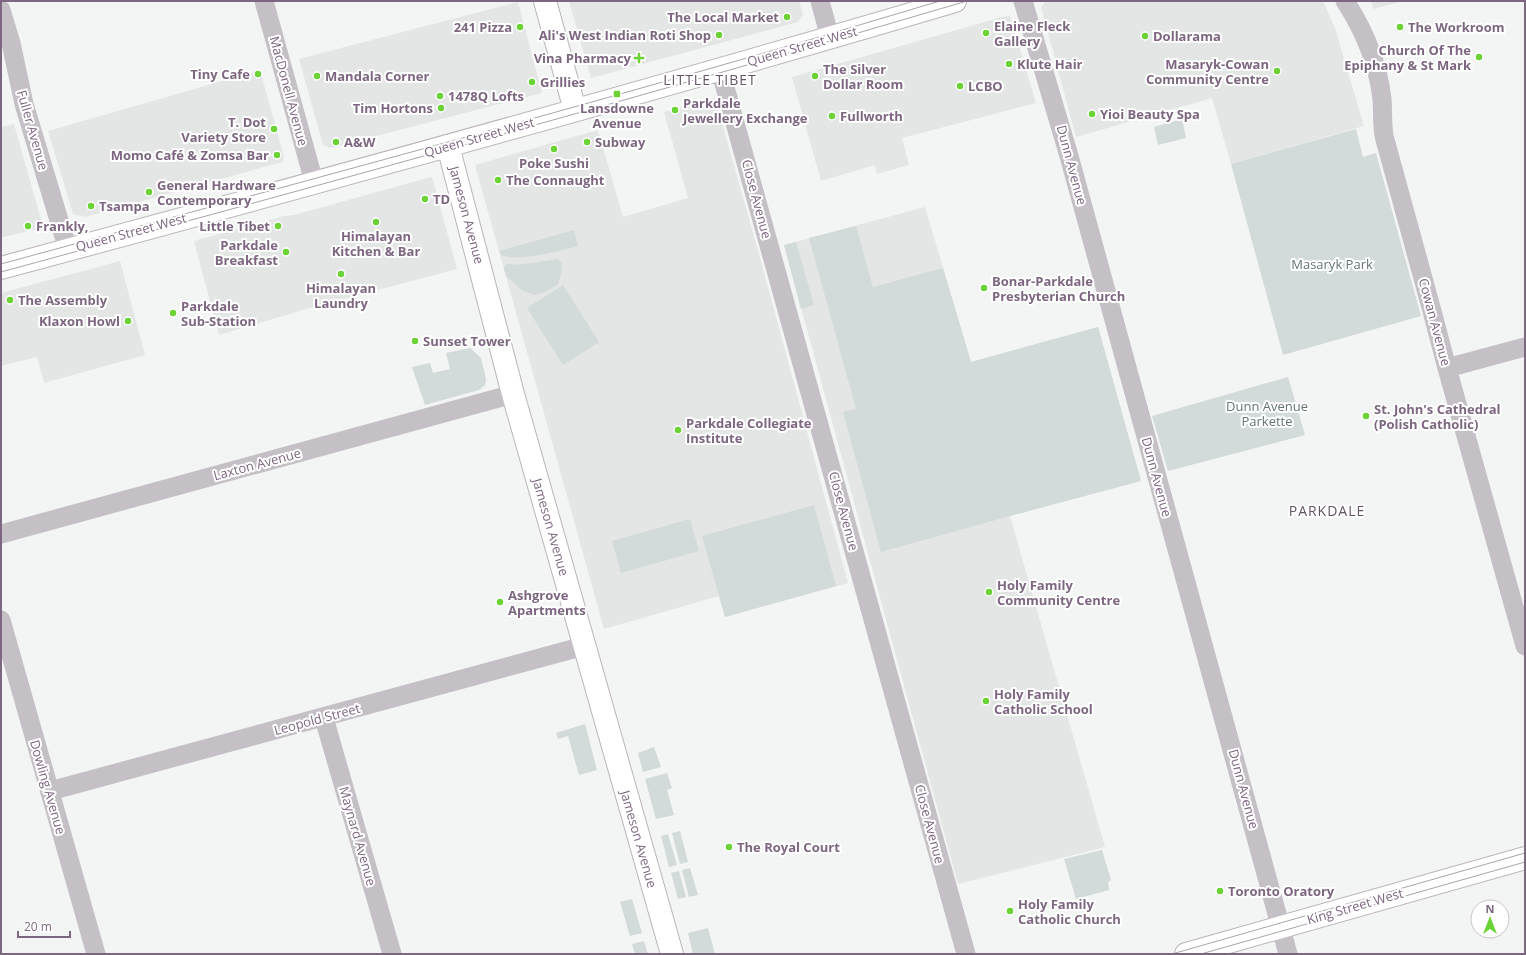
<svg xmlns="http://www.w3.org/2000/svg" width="1526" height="955" viewBox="0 0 1526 955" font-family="'Open Sans',sans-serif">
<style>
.built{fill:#e4e6e6}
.green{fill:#d2dada}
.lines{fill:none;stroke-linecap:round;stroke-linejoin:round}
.secondary-casing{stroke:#bbb4bc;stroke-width:24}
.street{stroke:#c5bfc6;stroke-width:19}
.secondary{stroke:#fff;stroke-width:22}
.tram{stroke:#aba3ac;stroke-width:1}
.poi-dot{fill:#6cd235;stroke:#fff;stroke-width:1.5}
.labels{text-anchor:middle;stroke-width:4;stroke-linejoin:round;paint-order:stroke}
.poi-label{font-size:13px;font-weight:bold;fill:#7d6780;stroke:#fff;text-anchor:start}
.street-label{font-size:13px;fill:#7d6780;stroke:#fff}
.park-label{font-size:13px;fill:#657478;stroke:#fff}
.neighbourhood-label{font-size:14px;letter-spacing:1px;fill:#645466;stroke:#fff}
</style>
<rect width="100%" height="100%" fill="#f2f5f3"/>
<g class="built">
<path d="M569,1H799L803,14L798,22L591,78Z"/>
<path d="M1046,1H1323L1335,28L1364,126L1231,164L1212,98L1076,137L1041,7Z"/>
<path d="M1371,1H1404L1373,9Z"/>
<path d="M518,2L542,93L330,148L323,145L299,59Z"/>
<path d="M1010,16L1036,103L902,138L909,165L877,174L875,165L821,181L792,77L1002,17Z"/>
<path d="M260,70L284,157L282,162L85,217L73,214L48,131Z"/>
<path d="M715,98L759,254L848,583L725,617L719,596L604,629L475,165L598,130L623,217L688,198L664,112Z"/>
<path d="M14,124L42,223L39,228L1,238V127Z"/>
<path d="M431,177L433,180L457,269L310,308L219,335L194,241L284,216L294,215Z"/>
<path d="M925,207L971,362L1098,327L1141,481L1010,516L1105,847L958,884L784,245Z"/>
<path d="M120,261L145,355L44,383L37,357L1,366V293Z"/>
</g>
<g class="green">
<path d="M1182,119L1186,138L1158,145L1154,127Z"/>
<path d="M1356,129L1363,157L1376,153L1421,316L1283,355L1231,164Z"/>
<path d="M856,226L873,287L943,268L971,362L1098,327L1141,481L1010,516L881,552L843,412L856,409L809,238Z"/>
<path d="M574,230L578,246C559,251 519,262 501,255L499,251Z"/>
<path d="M796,242L814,305L801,309L784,245Z"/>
<path d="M558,259L562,263L561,273L558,285L543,293L534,295L523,291L506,276L504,268L506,265L509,264L517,265Z"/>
<path d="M563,285L599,342L563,365L527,308Z"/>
<path d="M470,348L481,358L486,379L485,385L479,390L425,405L412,367L430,363L433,373L450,369L446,353Z"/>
<path d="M1288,377L1305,435L1168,471L1152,416Z"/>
<path d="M814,505L836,586L725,617L702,536Z"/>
<path d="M690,519L699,551L621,573L612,541Z"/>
<path d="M585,724L597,770L579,775L568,736L558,739L556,733Z"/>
<path d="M654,747L661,767L643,772L638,753Z"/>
<path d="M667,773L672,788L667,790L674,815L656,819L645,779Z"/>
<path d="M680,831L688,862L680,864L672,833Z"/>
<path d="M668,834L677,865L669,867L661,836Z"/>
<path d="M1102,850L1111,880L1108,882L1109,890L1076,899L1064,859Z"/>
<path d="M690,868L698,895L689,897L682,870Z"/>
<path d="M679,871L686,897L678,899L671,873Z"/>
<path d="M632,899L642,933L630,936L620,902Z"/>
<path d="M708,928L715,954H693L688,933Z"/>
<path d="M644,941L648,954H635L632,944Z"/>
</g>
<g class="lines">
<g class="secondary-casing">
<g id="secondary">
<path d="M545,1L575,110"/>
<path d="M448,146L513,394L672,954"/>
<path d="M1,268C320,182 638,95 955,1"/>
<path d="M1186,954L1525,858"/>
</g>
</g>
<g class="street">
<path d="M264,1L314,182"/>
<path d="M820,1L830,38"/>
<path d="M1023,1L1069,156L1288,954"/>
<path d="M1345,1C1364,30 1378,64 1382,99C1383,112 1382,124 1384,136L1432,311L1447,368L1525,646"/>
<path d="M1,10L11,43L24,104L68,250"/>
<path d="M720,69L966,954"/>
<path d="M1447,368L1525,347"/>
<path d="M1,534L513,394"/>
<path d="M1,620L96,954"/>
<path d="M324,718L392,954"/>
<path d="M50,791L584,646"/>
</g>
<use href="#secondary" class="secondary"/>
<g class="tram">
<path d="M1,264C315,178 629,95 940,1"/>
<path d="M1,272C324,184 646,96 967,1"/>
<path d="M1172,954L1525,853"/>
<path d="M1201,954L1525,862"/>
</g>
</g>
<g class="poi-dot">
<circle cx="787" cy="17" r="4"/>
<circle cx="520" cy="27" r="4"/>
<circle cx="1400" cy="27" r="4"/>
<circle cx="986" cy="33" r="4"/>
<circle cx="719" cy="35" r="4"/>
<circle cx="1145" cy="36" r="4"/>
<circle cx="1479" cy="57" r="4"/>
<path d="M637 52h4v4h4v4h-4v4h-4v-4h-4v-4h4z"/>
<circle cx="1009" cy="64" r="4"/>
<circle cx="1277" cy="71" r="4"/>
<circle cx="258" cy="74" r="4"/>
<circle cx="317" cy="76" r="4"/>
<circle cx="815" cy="76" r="4"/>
<circle cx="532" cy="82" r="4"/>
<circle cx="960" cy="86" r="4"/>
<rect x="613" y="90" width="8" height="8" rx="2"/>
<circle cx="440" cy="96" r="4"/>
<circle cx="441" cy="108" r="4"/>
<circle cx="675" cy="110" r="4"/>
<circle cx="1092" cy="114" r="4"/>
<circle cx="832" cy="116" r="4"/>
<circle cx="274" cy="129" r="4"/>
<circle cx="336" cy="142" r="4"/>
<circle cx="587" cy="142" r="4"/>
<circle cx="554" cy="149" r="4"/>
<circle cx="277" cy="155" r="4"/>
<circle cx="498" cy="180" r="4"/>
<circle cx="149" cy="192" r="4"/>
<circle cx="425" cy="199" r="4"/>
<circle cx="91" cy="206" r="4"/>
<circle cx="376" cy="222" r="4"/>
<circle cx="28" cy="226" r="4"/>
<circle cx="278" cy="226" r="4"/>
<circle cx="286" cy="252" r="4"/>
<circle cx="341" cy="274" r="4"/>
<circle cx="984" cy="288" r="4"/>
<circle cx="10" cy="300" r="4"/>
<circle cx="173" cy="313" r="4"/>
<circle cx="128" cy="321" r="4"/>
<circle cx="415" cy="341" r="4"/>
<circle cx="1366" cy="416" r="4"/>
<circle cx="678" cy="430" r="4"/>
<circle cx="989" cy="592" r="4"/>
<circle cx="500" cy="602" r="4"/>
<circle cx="986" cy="701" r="4"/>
<circle cx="729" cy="847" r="4"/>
<circle cx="1220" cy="891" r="4"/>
<circle cx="1010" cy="911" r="4"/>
</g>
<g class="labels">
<g class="poi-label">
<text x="779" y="22" text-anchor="end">The Local Market</text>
<text x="994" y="31">Elaine Fleck<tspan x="994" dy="15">Gallery</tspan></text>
<text x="512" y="32" text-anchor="end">241 Pizza</text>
<text x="1408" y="32">The Workroom</text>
<text x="711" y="40" text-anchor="end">Ali's West Indian Roti Shop</text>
<text x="1153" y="41">Dollarama</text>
<text x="1471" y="55" text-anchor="end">Church Of The<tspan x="1471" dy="15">Epiphany &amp; St Mark</tspan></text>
<text x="631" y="63" text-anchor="end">Vina Pharmacy</text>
<text x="1017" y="69">Klute Hair</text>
<text x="1269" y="69" text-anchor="end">Masaryk-Cowan<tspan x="1269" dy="15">Community Centre</tspan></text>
<text x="823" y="74">The Silver<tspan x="823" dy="15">Dollar Room</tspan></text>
<text x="250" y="79" text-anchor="end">Tiny Cafe</text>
<text x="325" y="81">Mandala Corner</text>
<text x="540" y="87">Grillies</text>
<text x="968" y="91">LCBO</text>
<text x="448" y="101">1478Q Lofts</text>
<text x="683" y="108">Parkdale<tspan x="683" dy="15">Jewellery Exchange</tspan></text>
<text x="433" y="113" text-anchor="end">Tim Hortons</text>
<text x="617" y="113" text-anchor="middle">Lansdowne<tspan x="617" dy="15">Avenue</tspan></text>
<text x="1100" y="119">Yioi Beauty Spa</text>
<text x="840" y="121">Fullworth</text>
<text x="266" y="127" text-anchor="end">T. Dot<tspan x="266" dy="15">Variety Store</tspan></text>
<text x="344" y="147">A&amp;W</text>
<text x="595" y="147">Subway</text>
<text x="269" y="160" text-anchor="end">Momo Café &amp; Zomsa Bar</text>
<text x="554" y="168" text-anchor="middle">Poke Sushi</text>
<text x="506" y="185">The Connaught</text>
<text x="157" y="190">General Hardware<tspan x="157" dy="15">Contemporary</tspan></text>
<text x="433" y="204">TD</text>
<text x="99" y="211">Tsampa</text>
<text x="36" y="231">Frankly,</text>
<text x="270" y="231" text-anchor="end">Little Tibet</text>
<text x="376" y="241" text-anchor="middle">Himalayan<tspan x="376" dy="15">Kitchen &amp; Bar</tspan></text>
<text x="278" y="250" text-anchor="end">Parkdale<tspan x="278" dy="15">Breakfast</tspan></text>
<text x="992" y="286">Bonar-Parkdale<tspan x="992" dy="15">Presbyterian Church</tspan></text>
<text x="341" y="293" text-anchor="middle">Himalayan<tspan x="341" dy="15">Laundry</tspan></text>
<text x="18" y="305">The Assembly</text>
<text x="181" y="311">Parkdale<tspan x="181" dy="15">Sub-Station</tspan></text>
<text x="120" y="326" text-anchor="end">Klaxon Howl</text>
<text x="423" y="346">Sunset Tower</text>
<text x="1374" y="414">St. John's Cathedral<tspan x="1374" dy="15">(Polish Catholic)</tspan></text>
<text x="686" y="428">Parkdale Collegiate<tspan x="686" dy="15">Institute</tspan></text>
<text x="997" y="590">Holy Family<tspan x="997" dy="15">Community Centre</tspan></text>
<text x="508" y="600">Ashgrove<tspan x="508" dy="15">Apartments</tspan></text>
<text x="994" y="699">Holy Family<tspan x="994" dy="15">Catholic School</tspan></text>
<text x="737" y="852">The Royal Court</text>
<text x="1228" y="896">Toronto Oratory</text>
<text x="1018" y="909">Holy Family<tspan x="1018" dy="15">Catholic Church</tspan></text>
</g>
<g class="street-label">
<text transform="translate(802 46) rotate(-16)" y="5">Queen Street West</text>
<text transform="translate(289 91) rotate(75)" y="5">MacDonell Avenue</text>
<text transform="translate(33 130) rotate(74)" y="5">Fuller Avenue</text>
<text transform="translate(479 137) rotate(-16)" y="5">Queen Street West</text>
<text transform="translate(1072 165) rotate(75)" y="5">Dunn Avenue</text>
<text transform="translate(757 199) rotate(75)" y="5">Close Avenue</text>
<text transform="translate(467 215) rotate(75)" y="5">Jameson Avenue</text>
<text transform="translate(131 232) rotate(-15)" y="5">Queen Street West</text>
<text transform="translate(1435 322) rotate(75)" y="5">Cowan Avenue</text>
<text transform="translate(257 464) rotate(-15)" y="5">Laxton Avenue</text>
<text transform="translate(1157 477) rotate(75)" y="5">Dunn Avenue</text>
<text transform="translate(844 511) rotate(75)" y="5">Close Avenue</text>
<text transform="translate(551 527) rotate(74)" y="5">Jameson Avenue</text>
<text transform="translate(317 719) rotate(-15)" y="5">Leopold Street</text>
<text transform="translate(48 787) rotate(74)" y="5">Dowling Avenue</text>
<text transform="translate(1244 789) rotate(75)" y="5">Dunn Avenue</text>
<text transform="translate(930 824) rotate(75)" y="5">Close Avenue</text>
<text transform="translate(358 836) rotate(74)" y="5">Maynard Avenue</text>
<text transform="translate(639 839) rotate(74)" y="5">Jameson Avenue</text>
<text transform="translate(1355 906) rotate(-16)" y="5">King Street West</text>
</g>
<g class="park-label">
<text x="1332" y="269">Masaryk Park</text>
<text x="1267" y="411">Dunn Avenue<tspan x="1267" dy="15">Parkette</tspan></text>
</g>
<g class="neighbourhood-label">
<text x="710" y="85">LITTLE TIBET</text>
<text x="1327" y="516">PARKDALE</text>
</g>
</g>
<rect width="1526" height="955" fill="none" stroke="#7d6780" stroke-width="4"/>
<g transform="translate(1490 919)"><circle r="19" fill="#ffffff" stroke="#cbc2cc"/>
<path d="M0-3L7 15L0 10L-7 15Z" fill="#6cd235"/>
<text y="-6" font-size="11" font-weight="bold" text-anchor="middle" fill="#7d6780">N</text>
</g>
<path d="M18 931v6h52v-6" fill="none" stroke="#7d6780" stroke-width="2"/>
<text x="24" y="931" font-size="12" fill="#7d6780" stroke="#ffffff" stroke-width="3" paint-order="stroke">20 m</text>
</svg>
